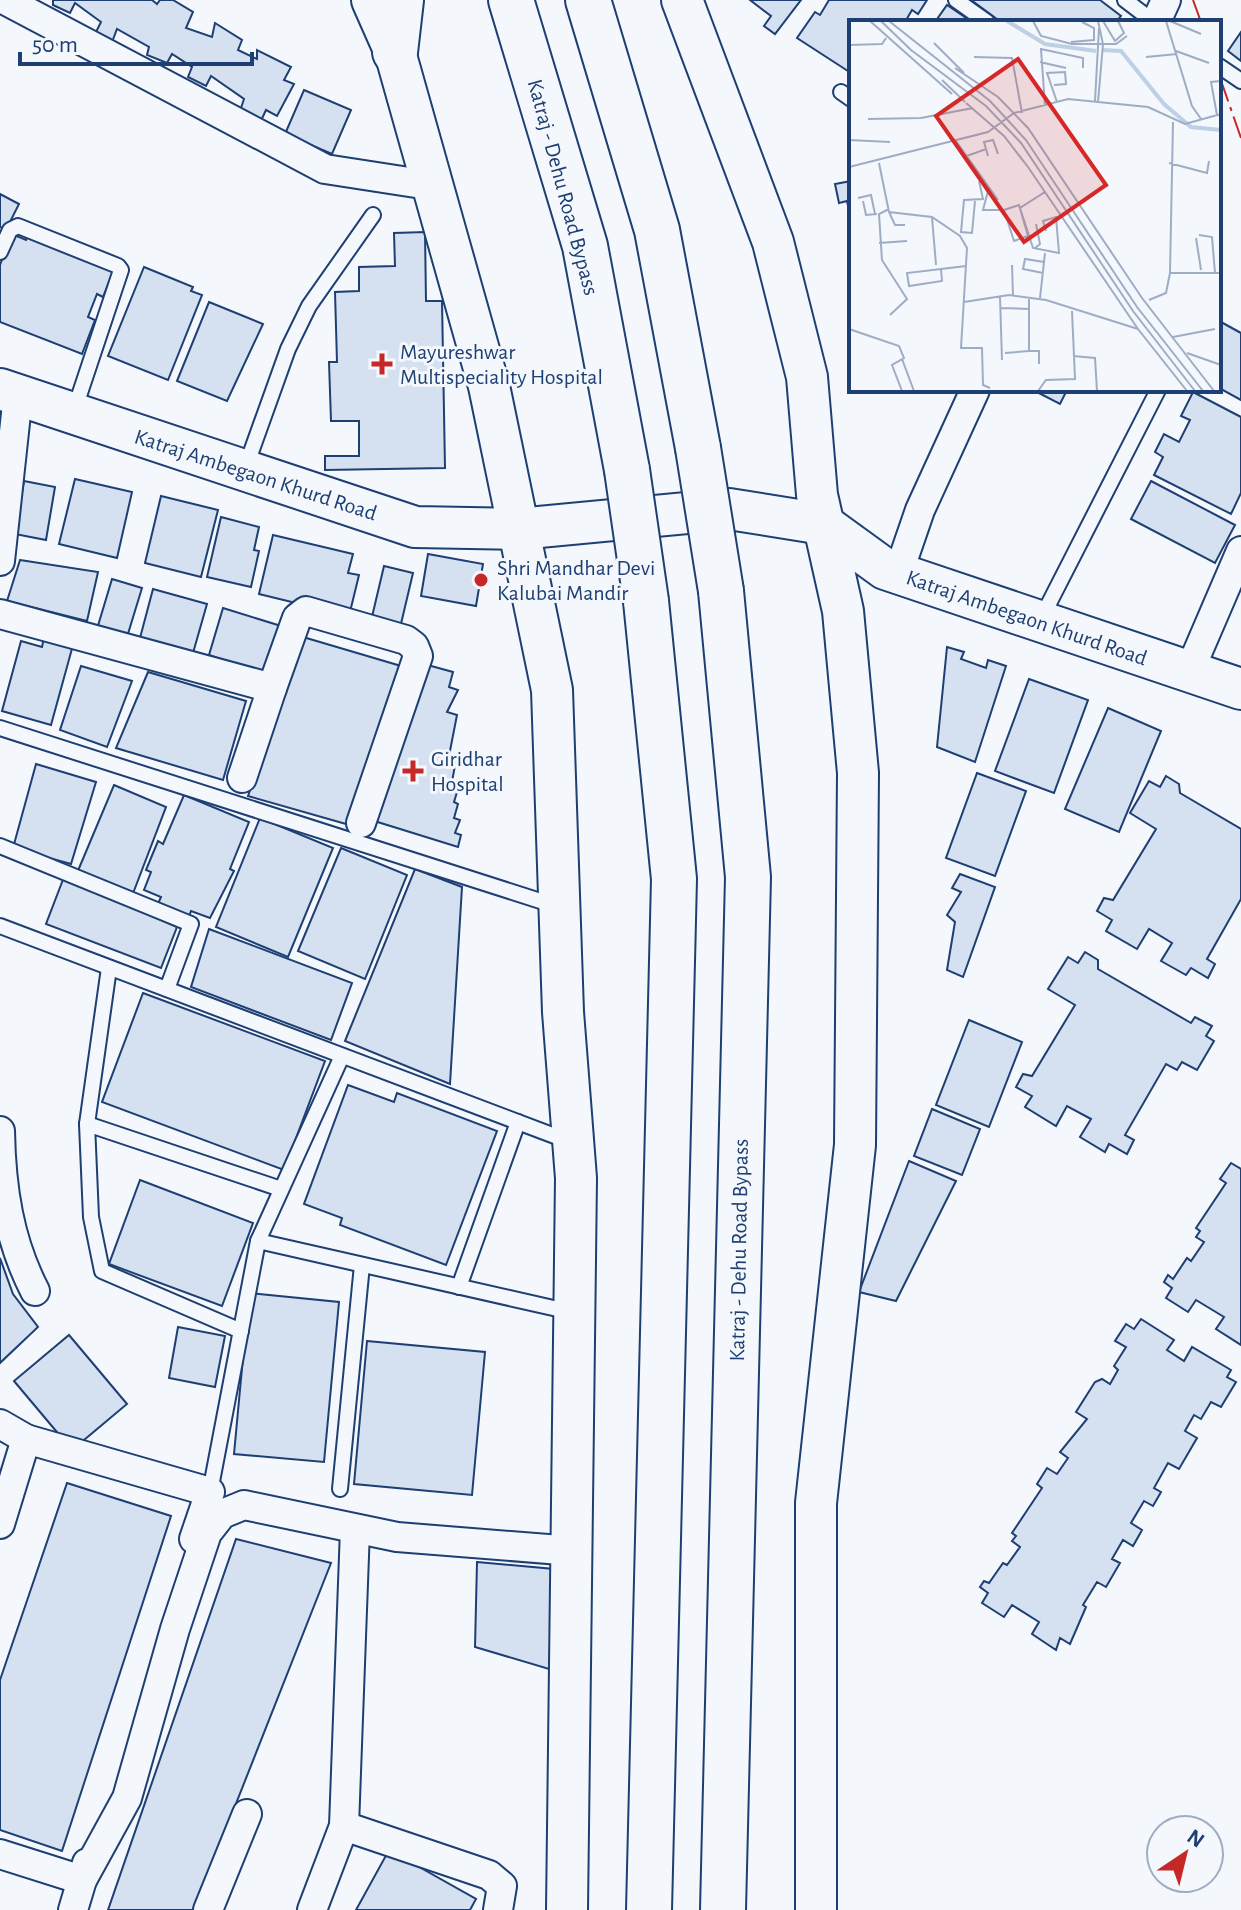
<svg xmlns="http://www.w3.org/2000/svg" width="1241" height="1910" viewBox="0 0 1241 1910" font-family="'Alegreya Sans',sans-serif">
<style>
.building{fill:#d5e0f0;stroke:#1d3f73;stroke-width:2}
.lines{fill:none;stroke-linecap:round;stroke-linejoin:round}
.lane-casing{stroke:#1d3f73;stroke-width:18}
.street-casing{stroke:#1d3f73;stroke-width:32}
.secondary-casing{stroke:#1d3f73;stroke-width:44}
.highway-casing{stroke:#1d3f73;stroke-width:48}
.lane{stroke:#f4f7fb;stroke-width:14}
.street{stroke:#f4f7fb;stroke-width:28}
.secondary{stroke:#f4f7fb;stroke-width:40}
.highway{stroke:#f4f7fb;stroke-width:44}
.highway-bridge-casing{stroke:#1d3f73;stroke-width:48;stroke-linecap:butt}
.highway-bridge{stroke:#f4f7fb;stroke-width:44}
.power{stroke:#c62828;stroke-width:2;stroke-dasharray:28 6 4 6;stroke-linecap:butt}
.poi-dot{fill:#c62828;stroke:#f4f7fb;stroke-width:3}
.labels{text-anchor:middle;stroke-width:6;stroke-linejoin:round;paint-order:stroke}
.street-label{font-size:22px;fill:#1d3f73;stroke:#f4f7fb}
.poi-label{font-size:22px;fill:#1d3f73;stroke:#f4f7fb;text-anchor:start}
.inset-river{fill:none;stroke:#bed0e5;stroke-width:4}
.inset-road{fill:none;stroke:#9eadc5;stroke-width:2}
.view{fill:#d62828;fill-opacity:0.15;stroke:#d62828;stroke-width:4}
.inset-edge{fill:none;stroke:#1d3f73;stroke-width:4}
</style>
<rect width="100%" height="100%" fill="#f4f7fb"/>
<g class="building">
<path d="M53,0H152L157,4L160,0H173L193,12L186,28L212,37L215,23L242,40L238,50L257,59V50L291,67L284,80L294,84L277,116L266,110L259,125L238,117L244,99L211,76L206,86L188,77L192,67L172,54L167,63L147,55L149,47L117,29L109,50L92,40L101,22L75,3L70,13L53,5Z"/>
<path d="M750,0H801L775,34L764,26L771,16Z"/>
<path d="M829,0H927L918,14L912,10L905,22H851V73L797,38L815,12L820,15Z"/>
<path d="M971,0H1100L1121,16L1116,22H1001Z"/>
<path d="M947,5L972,22H935Z"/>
<path d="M1241,32V61L1228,51Z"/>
<path d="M304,90L351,110L332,154L285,134Z"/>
<path d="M851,181V220L847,201L839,203L835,184Z"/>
<path d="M0,194L19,204L6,230L0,227Z"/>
<path d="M425,232L426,301H442L445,468L325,470V456H359V421H331L329,362H337L335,292L359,291V267L395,266L394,233Z"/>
<path d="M28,233L115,267L103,297L97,294L88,317L95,320L82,354L0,322V265L12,234L26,240Z"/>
<path d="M144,267L193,287L191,291L202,295L168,380L108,356Z"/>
<path d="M209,302L263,324L227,401L177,381Z"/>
<path d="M1221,322L1241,333V400L1219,388Z"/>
<path d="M1033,390H1067L1060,404Z"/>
<path d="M1193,392L1241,417V493L1231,514L1154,475L1163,457L1155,452L1164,434L1179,442L1190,420L1181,416Z"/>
<path d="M75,479L132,492L117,558L59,544Z"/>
<path d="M24,481L55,487L46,540L15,534Z"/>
<path d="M1151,481L1235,525L1215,563L1131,519Z"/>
<path d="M161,496L218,510L201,577L145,563Z"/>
<path d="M221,517L259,527L254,550L259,551L251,587L207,577Z"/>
<path d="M273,535L353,554L348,573L359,575L349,616L259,594Z"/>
<path d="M428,554L483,564L476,606L421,596Z"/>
<path d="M20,560L98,572L87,621L7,601Z"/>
<path d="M384,566L413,573L400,628L371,621Z"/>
<path d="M112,579L142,588L127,637L97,629Z"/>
<path d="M153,589L207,604L193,653L140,638Z"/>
<path d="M223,608L281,626L265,675L209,655Z"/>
<path d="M44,637L73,645L51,725L2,711L21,641L42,647Z"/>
<path d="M303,637L401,666L353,826L248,796Z"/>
<path d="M947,647L964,652L961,659L986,668L988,660L1006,666L975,762L937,747Z"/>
<path d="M424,664L453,672L449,687L458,690L447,712L457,715L449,756L456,760L451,787L458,789L454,802L458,804L454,818L460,820L455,833L461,835L458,847L368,819Z"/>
<path d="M81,666L132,681L107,747L60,730Z"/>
<path d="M148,672L246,701L223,780L116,748Z"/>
<path d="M1029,679L1088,700L1054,793L995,771Z"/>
<path d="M1108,708L1161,731L1119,832L1065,809Z"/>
<path d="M36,764L96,782L71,864L13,848Z"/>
<path d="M977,773L1026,791L995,876L946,858Z"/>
<path d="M1166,776L1179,784L1180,793L1241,829V899L1207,959L1215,964L1208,978L1191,968L1186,975L1161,961L1172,943L1149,929L1137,949L1106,931L1112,920L1097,911L1104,898L1113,900L1156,829L1130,813L1149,781L1160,787Z"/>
<path d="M114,785L166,807L132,896L77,873Z"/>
<path d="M184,795L249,822L230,869L234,871L210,918L191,911L188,919L157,906L161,897L144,890L151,872L146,870L158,841L163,844Z"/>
<path d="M260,818L333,848L288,957L216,927Z"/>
<path d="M341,848L407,875L365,979L298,951Z"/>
<path d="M415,869L462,887L450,1084L345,1041Z"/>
<path d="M960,874L995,887L963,977L947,970L955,922L947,915L961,892L952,888Z"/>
<path d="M64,877L177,927L161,968L46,924Z"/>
<path d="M209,929L352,983L331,1040L191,987Z"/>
<path d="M1085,952L1098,960V969L1191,1023L1195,1017L1212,1026L1206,1036L1214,1041L1197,1070L1182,1062L1177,1070L1166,1064L1125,1135L1134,1140L1127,1154L1109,1144L1105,1152L1080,1137L1091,1119L1067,1106L1056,1126L1025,1107L1032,1096L1016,1087L1023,1074L1032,1076L1075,1005L1048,989L1068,957L1078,963Z"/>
<path d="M143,993L325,1061L284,1170L102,1102Z"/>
<path d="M969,1020L1022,1042L989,1127L936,1105Z"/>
<path d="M348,1085L394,1102L397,1093L497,1131L446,1265L340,1225L342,1218L304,1204Z"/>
<path d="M932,1109L980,1129L962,1175L914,1156Z"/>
<path d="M909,1161L956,1181L896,1301L859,1292Z"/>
<path d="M1231,1163L1241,1169V1345L1216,1329L1224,1317L1196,1300L1188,1312L1166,1298L1172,1288L1164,1282L1168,1275L1173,1279L1187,1258L1191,1261L1204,1242L1196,1237L1200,1231L1196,1228L1226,1183L1220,1179Z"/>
<path d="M140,1180L253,1223L222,1306L109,1264Z"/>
<path d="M0,1258L13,1294L38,1327L0,1363Z"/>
<path d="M249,1293L339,1302L324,1462L234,1454Z"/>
<path d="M1141,1319L1174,1340L1167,1350L1184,1361L1192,1347L1231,1370L1227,1377L1236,1382L1221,1407L1211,1402L1201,1419L1194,1415L1185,1431L1197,1438L1179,1469L1168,1463L1154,1488L1161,1492L1153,1506L1144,1501L1131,1523L1142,1530L1133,1546L1123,1540L1112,1559L1120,1563L1106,1587L1097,1582L1083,1605L1086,1607L1070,1644L1060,1638L1056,1650L1032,1634L1039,1622L1012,1605L1004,1617L982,1603L988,1593L980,1587L984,1581L989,1583L1003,1563L1007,1565L1020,1547L1012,1541L1016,1536L1012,1533L1042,1488L1037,1484L1047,1468L1057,1474L1068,1458L1060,1452L1087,1419L1076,1412L1095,1382L1102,1379L1110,1384L1118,1370L1114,1366L1126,1347L1115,1341L1126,1324L1134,1329Z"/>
<path d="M178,1327L225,1336L215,1387L169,1378Z"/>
<path d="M69,1335L127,1404L72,1450L14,1381Z"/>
<path d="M367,1341L485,1352L472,1495L354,1484Z"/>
<path d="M67,1483L171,1516L62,1851L0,1830V1680Z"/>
<path d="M236,1539L331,1563L194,1910H108Z"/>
<path d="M477,1562L554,1569L549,1669L475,1647Z"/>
<path d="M389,1850L476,1899L470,1910H356Z"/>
</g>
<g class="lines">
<g class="lane-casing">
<g id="lane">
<path d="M956,0L987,22"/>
<path d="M1125,0L1154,22"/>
<path d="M1219,66L1241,81"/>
<path d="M841,92L851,99"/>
<path d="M0,252L10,230L18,226L118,266L121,270L74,411"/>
<path d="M245,469L288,349L309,306L373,215"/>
<path d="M1042,617L1158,390"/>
<path d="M0,728L556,906"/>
<path d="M0,846L191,924L167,989"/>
<path d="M0,926L568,1141"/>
<path d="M109,968L87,1124L91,1217L102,1271L241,1331"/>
<path d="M87,1124L281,1189"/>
<path d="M258,1241L342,1056"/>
<path d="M459,1287L518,1122"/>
<path d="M340,1489L362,1265"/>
<path d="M210,1492L258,1241L571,1312"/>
</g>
</g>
<g class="street-casing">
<g id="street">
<path d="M5,0L325,169L435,186"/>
<path d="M1156,22L1166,0"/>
<path d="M0,561L18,395"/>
<path d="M898,574L920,510L975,390"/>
<path d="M0,614L272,688L242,778"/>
<path d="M1189,672L1241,551"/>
<path d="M272,688L297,618L306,611L406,640L414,646L418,656L361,823"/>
<path d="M0,1131C1,1188 9,1241 35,1291"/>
<path d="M0,1424L26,1439"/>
<path d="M0,1524L26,1439L210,1492L194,1539"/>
<path d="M344,1826L355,1529"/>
<path d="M0,1854L82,1880L87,1863"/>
<path d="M73,1910L82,1880L127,1798L175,1629L207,1533L222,1514L244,1505L397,1537L573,1551"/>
<path d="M208,1910L247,1814"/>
<path d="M312,1910L344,1826L489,1875L502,1886L498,1910"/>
</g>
</g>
<g class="secondary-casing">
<g id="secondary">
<path d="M372,0L395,52L489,386L552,690L563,1012L576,1178L567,1910"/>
<path d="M682,0L773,242L807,377L817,495L843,611L858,773L855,1145L816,1503V1910"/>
<path d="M0,389L415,527L518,529L729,509L823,524L885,569L1241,689"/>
</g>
</g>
<g class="highway-casing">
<g id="highway">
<path d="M511,0L585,246L627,470"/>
<path d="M588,0L657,230L698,448"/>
<path d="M395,52L401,0"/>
<path d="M721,591L748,877L723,1910"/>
<path d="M646,601L674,879L649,1910"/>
</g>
</g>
<use href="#lane" class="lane"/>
<use href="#street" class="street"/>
<use href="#secondary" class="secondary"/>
<use href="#highway" class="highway"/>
<g class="highway-bridge-casing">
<g id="highway-bridge">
<path d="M698,448L721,591"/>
<path d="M627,470L646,601"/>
</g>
</g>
<use href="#highway-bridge" class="highway-bridge"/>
<g class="power">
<path d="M1193,0L1201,22"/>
<path d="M1219,75L1241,138"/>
</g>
</g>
<g class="poi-dot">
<path d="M378 352h8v8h8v8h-8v8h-8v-8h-8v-8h8z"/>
<circle cx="481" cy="580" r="8"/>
<path d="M409 759h8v8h8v8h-8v8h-8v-8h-8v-8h8z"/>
</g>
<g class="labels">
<g class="street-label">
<text transform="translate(564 187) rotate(75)" y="8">Katraj - Dehu Road Bypass</text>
<text transform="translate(256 474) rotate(18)" y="8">Katraj Ambegaon Khurd Road</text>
<text transform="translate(1027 617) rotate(19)" y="8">Katraj Ambegaon Khurd Road</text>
<text transform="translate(738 1250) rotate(-89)" y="8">Katraj - Dehu Road Bypass</text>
</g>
<g class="poi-label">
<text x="400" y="359">Mayureshwar<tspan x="400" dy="25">Multispeciality Hospital</tspan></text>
<text x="497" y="575">Shri Mandhar Devi<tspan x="497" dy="25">Kalubai Mandir</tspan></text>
<text x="431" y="766">Giridhar<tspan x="431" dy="25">Hospital</tspan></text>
</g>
</g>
<g transform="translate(849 20)">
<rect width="372" height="372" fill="#f4f7fb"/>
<path class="inset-river" d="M158,1L196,24L247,31M253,30L272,31L315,84L342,107L372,110"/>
<path class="inset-road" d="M21,1L103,74M32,1L62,30L137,86L172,123L284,291L346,371M40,1L141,81L177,120L288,287L354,371M184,1L192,16L223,24H267L278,16M254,1L266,21L275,13L269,1M317,1L343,86L352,99M321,1L352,14M222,22L245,20V8L233,2M85,23L115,53M0,25L33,24L37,18M327,31L360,43M125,37L163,38L173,93M297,37L328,34M191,42L217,48M106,48L149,77L179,108L293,278L365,371M93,60L116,82M205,65L217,64L216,52L198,53L208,82M246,81L250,8M249,82L254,24L249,1M117,83L155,116L179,147L289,309L338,371M196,86L192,29L234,38V48M368,95L362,62L372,61M19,99L72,98L124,88M324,102L321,253H372M0,120L41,122M107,121L149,180M137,129L135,122L144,120L149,134M115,137L137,129L139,136M30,143L40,192L83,197L111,216L118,228L112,328H133L134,365L141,368M320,143L358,153L360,141M0,147L139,112L165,93L219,79L299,87L336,104L372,94M139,171L134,190H155M196,172L171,188L184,228L210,233L207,197L194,201L197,211M9,178L22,175L26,194M14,181L17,195L28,194M126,181L123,213L112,212L115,180L134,179L130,161M170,185L179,216L165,221L155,190ZM40,189L30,194L33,240L58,279L41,295M40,192L46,205H56M83,197L87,245M350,215L363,217L366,253M347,218L352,250M30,223L58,221M186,228L191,224L187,204M163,245L164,275M92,249L93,261L60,266L58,253L92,249L117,246M194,253L174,249L176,239L195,242M151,277L153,340M180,277V331H190V344M191,278L196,233M300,280L317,273L321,253M115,282L160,275L197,280L289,309M152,288L180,289M0,309L50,326L55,338L43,345L53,371M324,317L366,309M156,333L180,331M338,333L372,345M224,336L246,338L248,371M53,339L65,371M189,371L197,360L226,359L223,291"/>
<path class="view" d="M169,39L257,165L175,222L87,96Z"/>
<rect width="372" height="372" class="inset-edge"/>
</g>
<g transform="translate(1185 1854) rotate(35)"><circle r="38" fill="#f4f7fb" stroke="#9eadc5" stroke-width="2"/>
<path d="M0-6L14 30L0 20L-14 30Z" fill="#c62828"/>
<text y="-12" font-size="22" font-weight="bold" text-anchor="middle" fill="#1d3f73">N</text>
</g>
<path d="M20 52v12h232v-12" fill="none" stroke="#1d3f73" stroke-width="4"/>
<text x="32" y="52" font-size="24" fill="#1d3f73" stroke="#f4f7fb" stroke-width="6" paint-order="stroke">50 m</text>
</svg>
